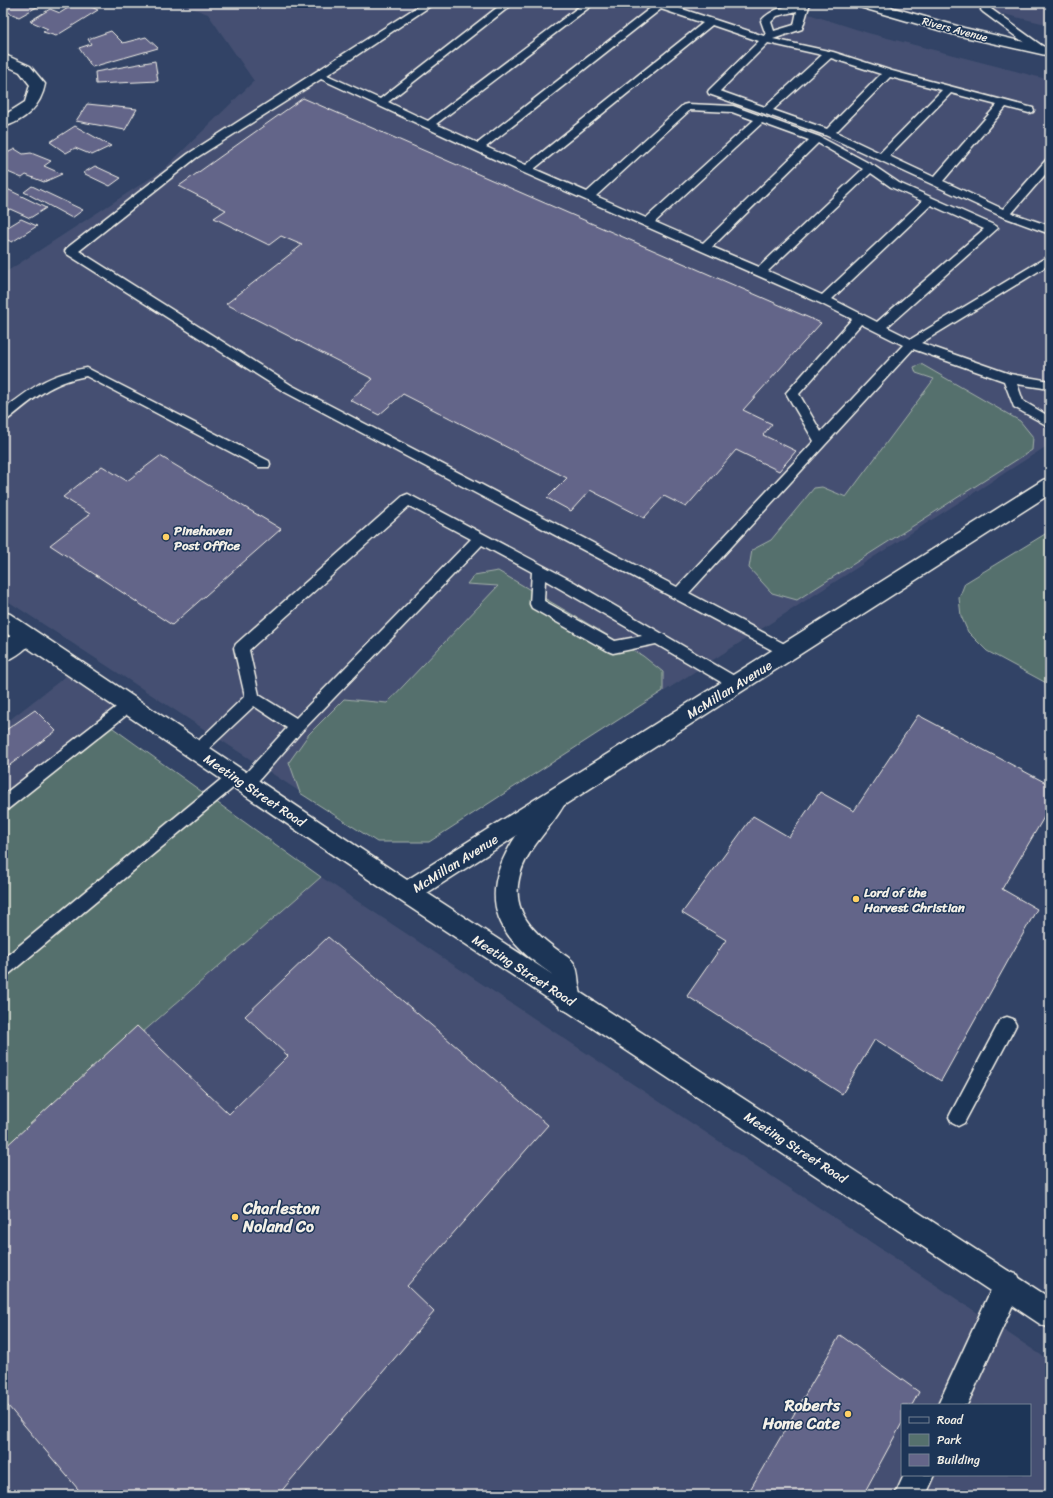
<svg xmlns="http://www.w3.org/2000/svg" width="1053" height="1498" viewBox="0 0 1053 1498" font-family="Sriracha,sans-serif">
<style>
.built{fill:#455072;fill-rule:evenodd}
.green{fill:#55706d;stroke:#a4b0aa}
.building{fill:#646589;stroke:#f4f1e8}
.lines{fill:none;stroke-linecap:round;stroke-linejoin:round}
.service-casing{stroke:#f4f1e8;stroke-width:3}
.minor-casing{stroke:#f4f1e8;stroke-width:3}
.tertiary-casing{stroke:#f4f1e8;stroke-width:3}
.primary-casing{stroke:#f4f1e8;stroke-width:3}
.service{fill:#1d3557;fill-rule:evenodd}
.minor{fill:#1d3557;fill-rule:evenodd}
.tertiary{fill:#1d3557;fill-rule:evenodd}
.primary{fill:#1d3557;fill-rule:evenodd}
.poi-dot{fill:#ffd166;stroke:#1d3557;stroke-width:1.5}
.labels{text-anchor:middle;stroke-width:3;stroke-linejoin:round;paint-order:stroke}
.far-street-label{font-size:11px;fill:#f4f1e8;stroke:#1d3557}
.poi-label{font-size:13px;font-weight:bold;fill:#f4f1e8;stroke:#1d3557;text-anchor:start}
.street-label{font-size:13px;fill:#f4f1e8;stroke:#1d3557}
.near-poi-label{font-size:16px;font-weight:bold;fill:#f4f1e8;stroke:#1d3557;text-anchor:start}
</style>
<rect width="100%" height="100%" fill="#324366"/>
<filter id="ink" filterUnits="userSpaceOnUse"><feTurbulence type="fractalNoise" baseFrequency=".025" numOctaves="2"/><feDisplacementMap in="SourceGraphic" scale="8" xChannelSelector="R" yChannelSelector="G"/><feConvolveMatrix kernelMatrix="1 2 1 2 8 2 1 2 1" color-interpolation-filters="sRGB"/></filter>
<g filter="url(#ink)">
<g class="built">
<path d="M178,3H774L868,33L1050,80V444L429,842H377L3,598V274L163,170L254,81L208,14Z"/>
<path d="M958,3H1050V25L986,10Z"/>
<path d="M75,669L129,705L3,804V725Z"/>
<path d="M321,877L1050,1361V1495H3V1149L137,1026ZM902,1405H1030V1475H902Z"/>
</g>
<g class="green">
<path d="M921,364L1020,421L1033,437L1032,450L797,600L772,593L749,568L752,550L771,540L814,488L822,487L846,497L934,379L916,373L914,367Z"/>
<path d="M1050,531V685L987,651L968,632L961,616L959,598L965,583Z"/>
<path d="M498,571L643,656L663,672V691L429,842H377L300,793L289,762L309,734L344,699L387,703L498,586L467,584L474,575Z"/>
<path d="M106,723L321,877L3,1154V804Z"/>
</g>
<g class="building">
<path d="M9,3H44L19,17L3,10V6Z"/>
<path d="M76,3H83L98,10L56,36L43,32L48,29L30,21L50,9L60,13Z"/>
<path d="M111,31L123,43L146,37L158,48L92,67L79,48L91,44L88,39Z"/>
<path d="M155,61L158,81L96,84L95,72Z"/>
<path d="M303,98L821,323L743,410L772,424L763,435L796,451L779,471L736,450L686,507L664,496L644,518L590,490L571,511L547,498L567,478L403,394L379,415L350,400L373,379L226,304L302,245L281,236L269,245L214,218L226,210L179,186Z"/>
<path d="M87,104L137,109L125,130L76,121Z"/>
<path d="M75,126L111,146L92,155L75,148L66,153L50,142Z"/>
<path d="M15,149L23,154L31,153L51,161L44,166L62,174L44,182L26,175L22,178L3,170V155Z"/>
<path d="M95,166L121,178L110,186L83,173Z"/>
<path d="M32,186L83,210L72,218L24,192Z"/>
<path d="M3,187L46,208L30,218L10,209L3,214Z"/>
<path d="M21,219L37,226L12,242L3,238V230Z"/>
<path d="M160,456L281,529L172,625L50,545L90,514L63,497L102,466L127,481Z"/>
<path d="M35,710L56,731L3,770V732Z"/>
<path d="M918,715L1050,785V807L1002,889L1037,909L941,1081L875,1039L842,1094L687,996L726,940L682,913L753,816L789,837L820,792L854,811Z"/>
<path d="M328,937L548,1125L407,1286L434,1312L278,1495H250L246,1490L242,1495H83L3,1400V1149L137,1026L229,1114L288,1056L245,1016Z"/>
<path d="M840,1335L919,1392L912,1405H902V1423L863,1495H747Z"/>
</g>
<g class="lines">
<g class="service-casing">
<g id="service">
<path d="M423,3H435L327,75L380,99L503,3H514L388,102L428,121L584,3H595L436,124L478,143L653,6L649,3H664L764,36L766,35L761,21C771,8 795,3 810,3L802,29L773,39L833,52L892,71L1033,108L1034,110L1033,112L1029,113L1006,107L943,181L1003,209L1046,160L1050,159V169L1012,213L1050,226V234L1001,216L825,135L709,94L708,92L709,90L759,41L712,25L534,169L587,192L683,105L687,104L733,106L820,137L874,166L899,183L996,226L998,228L887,327L911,339L1050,255V264L921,343L1010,374L1050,381V389L1017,384L1023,401L1050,417V427L1014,407L1004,381L913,349L689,593L792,648L794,652L792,656L787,658L283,391L67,254L65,251L67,248L188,154ZM661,9L703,23L526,165L486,147ZM797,11L794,25L774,31L771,22L777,16ZM768,43L822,55L765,107L720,91ZM831,58L881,74L827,129L773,110ZM890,77L942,90L880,153L836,132ZM321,79L522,172L820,303L852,319L786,393L814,441L677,587L291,385L79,251L196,158ZM951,93L997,105L934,177L889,156ZM690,110L732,112L754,120L646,218L596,196ZM762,123L809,140L703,243L655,222ZM818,143L863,169L759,267L712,247ZM871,173L891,187L922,201L822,295L768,271ZM931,205L984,229L877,322L832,299ZM861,324L903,345L821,432L799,394Z"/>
<path d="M983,3H993L991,9L1045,48L1046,50L1045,52H1037L983,12L981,10Z"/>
<path d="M87,368L269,461L270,464L269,467H259L86,376C49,383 35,398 7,420L3,421V410C35,386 46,375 87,368Z"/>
<path d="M408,494L574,582L741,680L743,684L741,688L736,690L731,688L656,644L613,653L608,651L532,608L530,604L532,572L482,545L302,731L251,789L246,791L241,789L239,783L9,974L3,977V959L230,772L235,771L240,772L242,777L287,728L254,706L202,755L197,757L192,755L189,751L192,747L245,696L234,648L236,644L403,496ZM409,506L471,539L296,718L259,695L249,650ZM545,580L642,636L615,641L544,601Z"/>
<path d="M129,699L134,701L136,705L134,709L8,809L3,811V795L124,701Z"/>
<path d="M1007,1017L1013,1019L1016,1025L1013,1031L964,1123L958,1126L952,1123L949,1117L952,1111L1001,1019Z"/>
</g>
</g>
<g class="minor-casing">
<g id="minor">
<path d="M3,54L30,66L45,84C41,106 25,121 3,127V116L25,102L30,85L20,72L3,64Z"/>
<path d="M26,628L33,630L36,636C30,647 15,658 3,662V642L19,630Z"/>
<path d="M556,789L564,792L567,799C554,827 525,848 519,879C512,911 532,931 556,949C561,953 569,957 573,962C578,968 578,977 579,985C581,994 582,1000 578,1008L569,1012L560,1008L557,1000L554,976C539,965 523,954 512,940C469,887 516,835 548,792Z"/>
<path d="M1008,1271L1018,1275L1022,1285L967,1405H938L998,1275Z"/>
<path d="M904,1475H935L926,1495H895Z"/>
</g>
</g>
<g class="tertiary-casing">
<path id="tertiary" d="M1050,478V494L427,893L1050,1298V1328L1040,1324L399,900L3,631V612L10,614L407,880L1043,480Z"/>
</g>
<g class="primary-casing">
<path id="primary" d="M854,3H876L964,28L1050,48V56L956,35L856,6Z"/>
</g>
<use href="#service" class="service"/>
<use href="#minor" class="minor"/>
<use href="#tertiary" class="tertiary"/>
<use href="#primary" class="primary"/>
</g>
</g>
<g class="poi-dot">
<circle cx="166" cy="537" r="4"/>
<circle cx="856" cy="899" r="4"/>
<circle cx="235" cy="1217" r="4"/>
<circle cx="848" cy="1414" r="4"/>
</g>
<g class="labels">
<g class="far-street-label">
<text transform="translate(955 29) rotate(15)" y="4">Rivers Avenue</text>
</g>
<g class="poi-label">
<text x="174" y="535">Pinehaven<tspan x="174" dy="15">Post Office</tspan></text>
<text x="864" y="897">Lord of the<tspan x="864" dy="15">Harvest Christian</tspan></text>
</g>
<g class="street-label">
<text transform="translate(729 689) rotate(-32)" y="5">McMillan Avenue</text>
<text transform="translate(255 790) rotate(34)" y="5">Meeting Street Road</text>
<text transform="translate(455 863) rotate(-32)" y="5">McMillan Avenue</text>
<text transform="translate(524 970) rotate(33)" y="5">Meeting Street Road</text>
<text transform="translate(796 1147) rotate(33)" y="5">Meeting Street Road</text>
</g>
<g class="near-poi-label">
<text x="243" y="1214">Charleston<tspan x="243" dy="18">Noland Co</tspan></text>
<text x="840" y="1411" text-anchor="end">Roberts<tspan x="840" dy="18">Home Cate</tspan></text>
</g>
</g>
<rect width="1053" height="1498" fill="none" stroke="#1d3557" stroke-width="16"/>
<rect x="8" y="8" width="1037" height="1482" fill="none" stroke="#f4f1e8" stroke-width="1.5" filter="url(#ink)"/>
<rect x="901" y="1404" width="130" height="72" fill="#1d3557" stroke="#738091"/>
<rect x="909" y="1417" width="20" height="6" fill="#1d3557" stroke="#738091"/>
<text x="937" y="1424" font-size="12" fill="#f4f1e8">Road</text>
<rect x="909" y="1434" width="20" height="12" fill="#55706d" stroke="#738091"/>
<text x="937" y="1444" font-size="12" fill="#f4f1e8">Park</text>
<rect x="909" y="1454" width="20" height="12" fill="#646589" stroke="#738091"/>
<text x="937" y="1464" font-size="12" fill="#f4f1e8">Building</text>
</svg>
